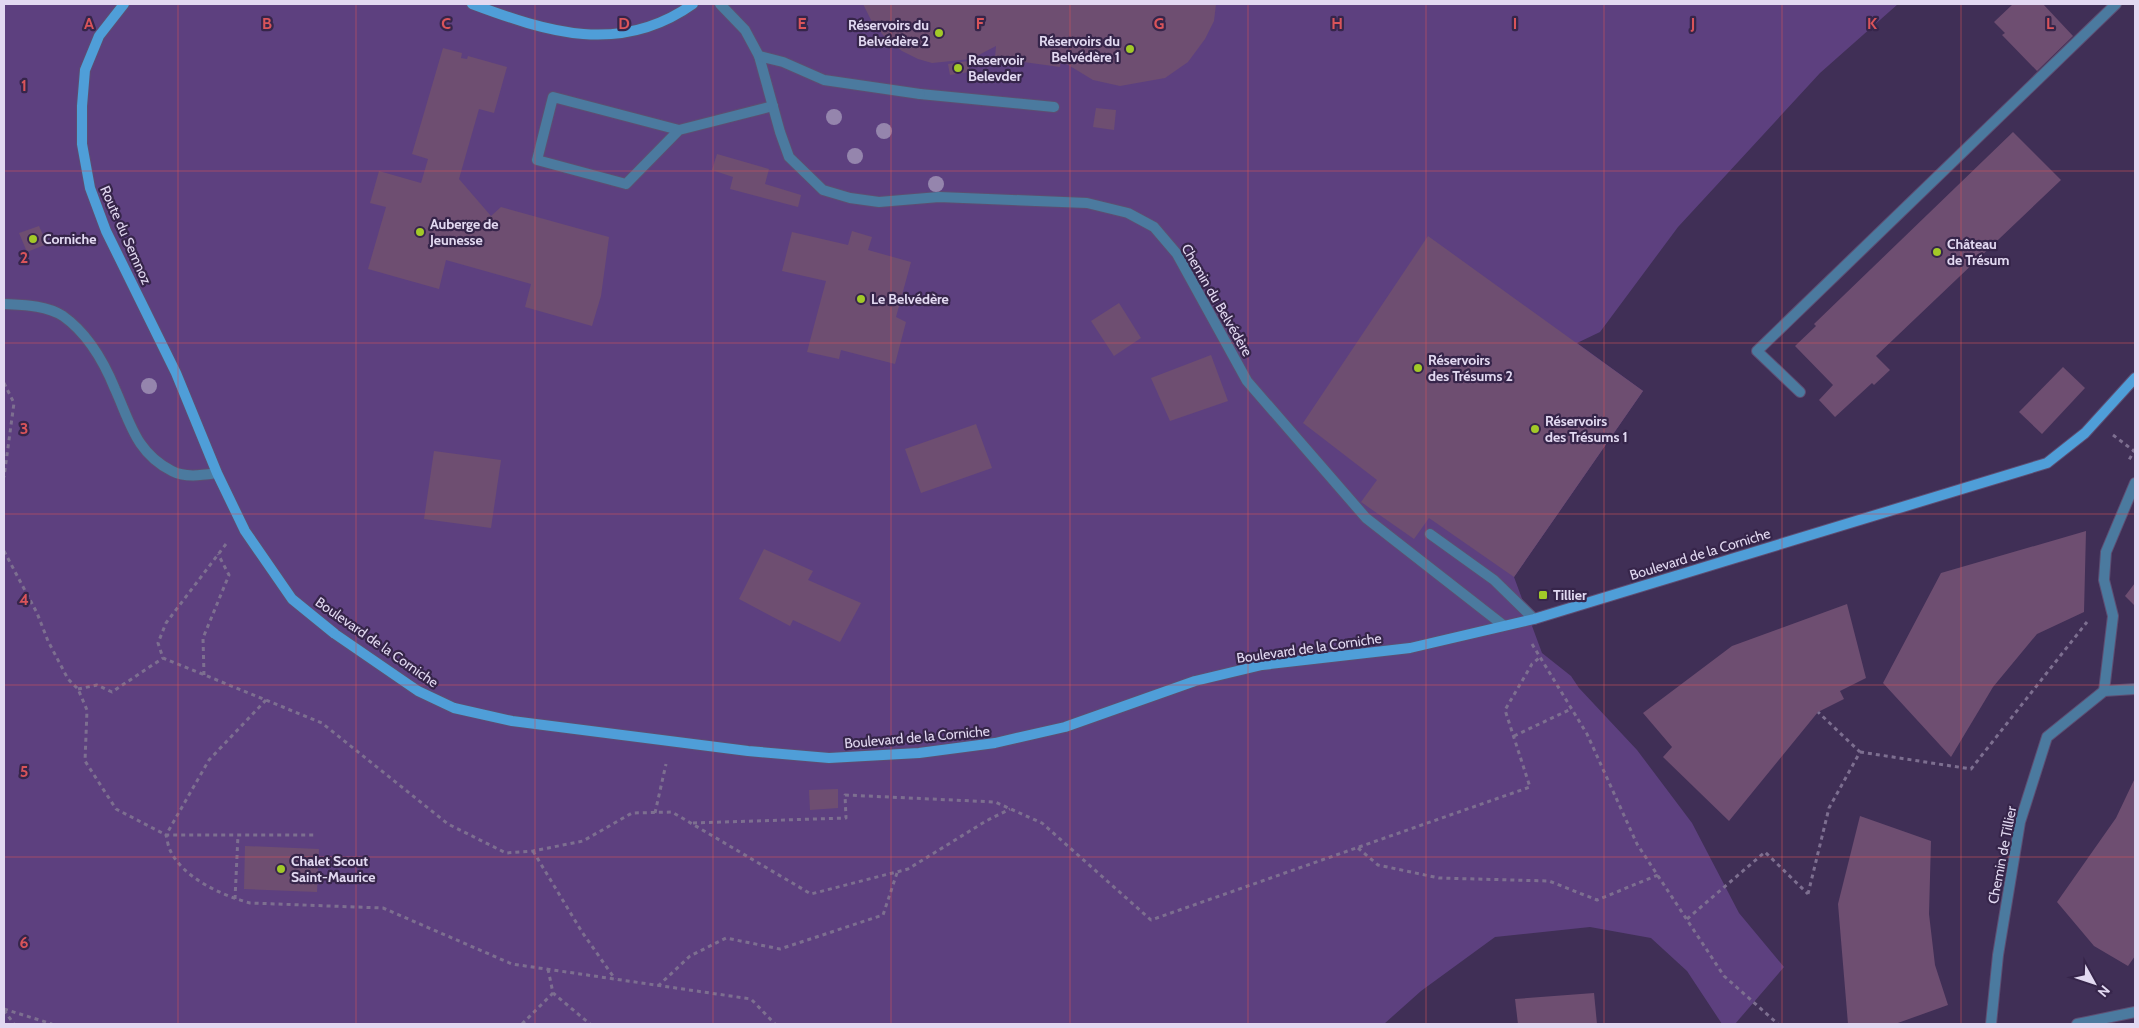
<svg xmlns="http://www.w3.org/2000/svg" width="2139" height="1028" viewBox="0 0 2139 1028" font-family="Cabin,sans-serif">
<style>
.green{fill:#5d407f}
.building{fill:#6e4e71}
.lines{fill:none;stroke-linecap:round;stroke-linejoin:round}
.service-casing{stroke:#5d4e72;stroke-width:12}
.pedestrian-casing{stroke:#5d4e72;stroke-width:12}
.minor-casing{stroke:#5d4e72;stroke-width:12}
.secondary-casing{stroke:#5d4e72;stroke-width:12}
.path{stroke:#7d6f90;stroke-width:3;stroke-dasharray:4 4;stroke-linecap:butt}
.service{stroke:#4b7a9f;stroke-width:10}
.pedestrian{stroke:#4b7a9f;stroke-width:10}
.minor{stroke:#4b7a9f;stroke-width:10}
.secondary{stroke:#4f9ed8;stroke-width:10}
.tree{fill:#9585ad}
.grid{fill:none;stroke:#d9545a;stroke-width:1;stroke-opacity:0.55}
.poi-dot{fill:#a2c928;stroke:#36254a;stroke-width:2}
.labels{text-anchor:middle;stroke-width:4.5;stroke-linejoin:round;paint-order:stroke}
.poi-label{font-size:14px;font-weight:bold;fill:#e2d9f1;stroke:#36254a;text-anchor:start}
.street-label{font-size:14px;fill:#e2d9f1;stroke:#36254a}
.grid-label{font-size:16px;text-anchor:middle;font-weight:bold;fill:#d9545a;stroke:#36254a;stroke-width:4.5;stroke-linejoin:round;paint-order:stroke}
</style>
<rect width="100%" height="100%" fill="#402f56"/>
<path class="green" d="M4,4H1898L1820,73L1678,227L1600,332L1577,343L1643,391L1514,577L1542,653L1571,676L1579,688L1637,750L1692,823L1739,913L1784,967L1735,1024H1722L1687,971L1651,938L1590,927L1495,937L1421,991L1384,1024H4Z"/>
<g class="building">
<path d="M863,4H1216L1214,21L1205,39L1188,62L1165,78L1120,86L1093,80L1065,63L1061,59L1060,67L995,58L996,46L971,59L932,63L918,59L902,51L887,40L871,20Z"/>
<path d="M2013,4H2043L2073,36L2037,71L2002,35L2005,33L1994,22Z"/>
<path d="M443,48L462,53L461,58L467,59L468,56L507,67L494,113L479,109L459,179L491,216L501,207L609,237L601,296L592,326L525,307L531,284L446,260L439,289L368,269L386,207L370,203L379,171L421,183L428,159L412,154Z"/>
<path d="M968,61L969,72L950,75L948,64Z"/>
<path d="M1096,108L1116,110L1114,130L1093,127Z"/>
<path d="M2013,132L2061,180L1876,356L1890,370L1874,385L1872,383L1835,417L1819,400L1833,385L1795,346L1816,326L1814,324Z"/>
<path d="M717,154L769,169L765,184L801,195L798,207L730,189L733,177L712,170Z"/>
<path d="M39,226L47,244L27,252L19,233Z"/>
<path d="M852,231L872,237L868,250L911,262L896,317L906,322L895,364L841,350L839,359L807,352L826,281L782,271L792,232L848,245Z"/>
<path d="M1428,236L1643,391L1514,577L1429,518L1414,539L1361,502L1377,480L1303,423Z"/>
<path d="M1119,303L1141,338L1114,356L1091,321Z"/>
<path d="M1211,355L1228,401L1170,421L1151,378Z"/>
<path d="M2063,367L2085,388L2042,434L2019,412Z"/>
<path d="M976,424L992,468L921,493L905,449Z"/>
<path d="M434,451L501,460L491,528L424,519Z"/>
<path d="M2086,531L2084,612L2037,634L1993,687L1951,757L1883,683L1941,573Z"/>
<path d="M764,549L813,571L808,580L861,603L840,642L793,620L790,626L739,599Z"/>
<path d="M2135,583V606L2125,596Z"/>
<path d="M1847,604L1866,678L1840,691L1844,699L1818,712L1729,821L1663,757L1672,747L1643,713L1732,646Z"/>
<path d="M2135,778V956L2128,966L2094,946L2057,902L2116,818Z"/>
<path d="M838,789V808L810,810L809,790Z"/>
<path d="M1860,816L1931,841L1929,914L1935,965L1948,1005L1895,1024H1848L1838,904Z"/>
<path d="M245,846L319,849L317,892L244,889Z"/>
<path d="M1594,993L1597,1024H1518L1515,999Z"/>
</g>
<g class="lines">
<g class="service-casing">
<g id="service">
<path d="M920,94L1054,107"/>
<path d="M679,130L553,97L537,160L626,184L679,130L773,106"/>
<path d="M1800,392L1757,351L2116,4"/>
<path d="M1430,534L1494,580L1534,619"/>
<path d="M1991,1024L1998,955L2020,822L2047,737L2104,691L2135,689"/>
<path d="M2077,1024L2135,1012"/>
</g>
</g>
<g class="pedestrian-casing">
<path id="pedestrian" d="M2104,691L2113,616L2104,580L2106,552L2135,483"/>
</g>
<g class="minor-casing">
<g id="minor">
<path d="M720,4L745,30L759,56L780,132L789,157L823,190L850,198L879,202L939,197L1087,203L1128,213L1154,227L1177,254L1247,381L1366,518L1503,625"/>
<path d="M759,56L783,62L824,80L920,94"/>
<path d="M4,304C23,305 46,305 63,316C87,333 104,362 115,389C130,422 136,453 172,471C185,478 203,475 217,473"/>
</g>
</g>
<g class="secondary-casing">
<g id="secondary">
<path d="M124,4L99,36L85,70L82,106V144L90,188L106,231L176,373L217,473L245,531L292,599L335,634L418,691L454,708L512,721L748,751L829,758L919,753L995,743L1065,727L1195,681L1262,665L1410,648L1534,619L2047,463L2085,433L2135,378"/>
<path d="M472,4C547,32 620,56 693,4"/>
</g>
</g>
<g class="path">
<path d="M4,383L14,403L4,477"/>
<path d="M2113,435L2134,451L2129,460"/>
<path d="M226,544L166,623L158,643L163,658L322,723L448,824L506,853L533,851L583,841L632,813L672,812L811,894L908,869L986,821L1010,809"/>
<path d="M4,551L37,613L48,641L68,679L78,689L87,710L85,761L116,809L166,835H316"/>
<path d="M1532,644L1587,734L1637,844L1724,976L1778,1024"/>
<path d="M204,675L203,638L229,575L218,554"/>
<path d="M78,689L97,685L112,692L163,658"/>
<path d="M266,700L209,760L166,835C167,839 168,846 170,850C183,878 221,895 250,903L383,908L512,964L751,999L775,1024"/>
<path d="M1514,736L1571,709"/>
<path d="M1860,752L1971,769L2087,622"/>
<path d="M655,813L666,764"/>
<path d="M693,823L846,818L845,795L995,802L1042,823L1151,920L1530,787L1505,710L1532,664L1539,658"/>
<path d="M1358,848L1378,865L1439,878L1549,881L1597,900L1658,875"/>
<path d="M533,851L582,932L615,979"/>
<path d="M1808,894L1829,808L1860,752L1818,712"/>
<path d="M235,899L238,835"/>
<path d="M1687,919L1765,852L1808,894"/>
<path d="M548,969L553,993L590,1024"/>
<path d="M658,986L690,956L726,938L780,949L883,915L897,873"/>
<path d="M4,1009L52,1024"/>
<path d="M4,1010L14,1024"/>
<path d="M522,1024L553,993"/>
</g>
<use href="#service" class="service"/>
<use href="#pedestrian" class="pedestrian"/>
<use href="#minor" class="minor"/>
<use href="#secondary" class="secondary"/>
</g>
<g class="tree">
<circle cx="834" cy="117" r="8"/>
<circle cx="884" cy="131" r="8"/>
<circle cx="855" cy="156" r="8"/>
<circle cx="936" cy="184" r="8"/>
<circle cx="149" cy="386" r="8"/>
</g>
<path class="grid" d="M178,4V1024M356,4V1024M535,4V1024M713,4V1024M891,4V1024M1070,4V1024M1248,4V1024M1426,4V1024M1604,4V1024M1782,4V1024M1961,4V1024M4,171H2135M4,343H2135M4,514H2135M4,685H2135M4,857H2135"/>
<g class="poi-dot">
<circle cx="939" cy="33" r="5"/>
<circle cx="1130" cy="49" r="5"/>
<circle cx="958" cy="68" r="5"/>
<circle cx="420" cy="232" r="5"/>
<circle cx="33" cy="239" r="5"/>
<circle cx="1937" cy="252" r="5"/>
<circle cx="861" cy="299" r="5"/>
<circle cx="1418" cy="368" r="5"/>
<circle cx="1535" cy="429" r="5"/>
<rect x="1538" y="590" width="10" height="10" rx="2.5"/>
<circle cx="281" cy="869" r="5"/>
</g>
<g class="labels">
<g class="poi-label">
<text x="929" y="30" text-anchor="end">Réservoirs du<tspan x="929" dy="16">Belvédère 2</tspan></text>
<text x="1120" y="46" text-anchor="end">Réservoirs du<tspan x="1120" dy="16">Belvédère 1</tspan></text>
<text x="968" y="65">Reservoir<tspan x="968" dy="16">Belevder</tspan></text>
<text x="430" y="229">Auberge de<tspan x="430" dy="16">Jeunesse</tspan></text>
<text x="43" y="244">Corniche</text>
<text x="1947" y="249">Château<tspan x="1947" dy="16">de Trésum</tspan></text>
<text x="871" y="304">Le Belvédère</text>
<text x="1428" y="365">Réservoirs<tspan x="1428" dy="16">des Trésums 2</tspan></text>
<text x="1545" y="426">Réservoirs<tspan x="1545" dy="16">des Trésums 1</tspan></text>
<text x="1553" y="600">Tillier</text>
<text x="291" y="866">Chalet Scout<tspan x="291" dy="16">Saint-Maurice</tspan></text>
</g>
<g class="street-label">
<text transform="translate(126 235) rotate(66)" y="5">Route du Semnoz</text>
<text transform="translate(1217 300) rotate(60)" y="5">Chemin du Belvédère</text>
<text transform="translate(1700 554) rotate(-17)" y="5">Boulevard de la Corniche</text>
<text transform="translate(377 642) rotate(35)" y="5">Boulevard de la Corniche</text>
<text transform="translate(1309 648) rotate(-8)" y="5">Boulevard de la Corniche</text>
<text transform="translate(917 737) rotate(-5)" y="5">Boulevard de la Corniche</text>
<text transform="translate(2002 855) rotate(-79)" y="5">Chemin de Tillier</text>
</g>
</g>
<g class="grid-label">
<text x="89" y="29">A</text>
<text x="267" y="29">B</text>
<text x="446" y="29">C</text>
<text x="624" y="29">D</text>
<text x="802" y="29">E</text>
<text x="980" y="29">F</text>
<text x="1159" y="29">G</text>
<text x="1337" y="29">H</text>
<text x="1515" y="29">I</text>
<text x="1693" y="29">J</text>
<text x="1872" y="29">K</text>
<text x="2050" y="29">L</text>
<text x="24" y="91">1</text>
<text x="24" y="263">2</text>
<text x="24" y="434">3</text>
<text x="24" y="605">4</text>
<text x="24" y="777">5</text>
<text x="24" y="948">6</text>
</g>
<rect width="2139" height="1028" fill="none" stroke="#e2d9f1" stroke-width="10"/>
<g transform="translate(2094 983) rotate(130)" stroke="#36254a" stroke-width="4" paint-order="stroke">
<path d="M0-4L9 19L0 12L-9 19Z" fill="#e2d9f1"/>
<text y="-8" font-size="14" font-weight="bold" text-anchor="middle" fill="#e2d9f1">N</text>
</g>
</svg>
